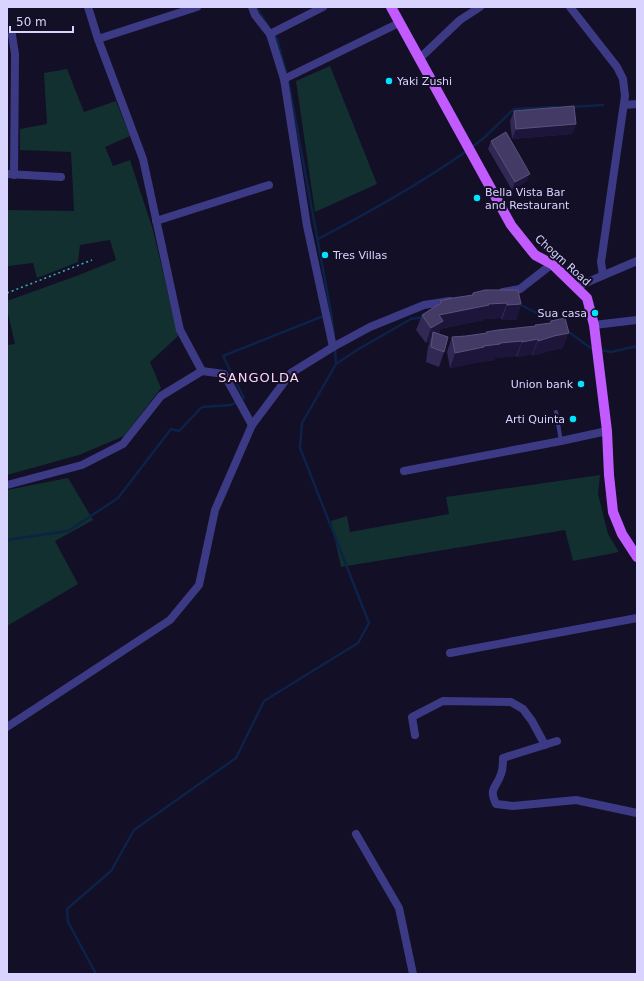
<svg xmlns="http://www.w3.org/2000/svg" width="644" height="981" viewBox="0 0 644 981" font-family="'DejaVu Sans',sans-serif">
<style>
.green{fill:#12302f}
.lines{fill:none;stroke-linecap:round;stroke-linejoin:round}
.stream{stroke:#0c2248;stroke-width:2.5}
.path{stroke:#2fb8b0;stroke-width:1.5;stroke-dasharray:2 3;stroke-linecap:butt}
.lane{stroke:#3d3a85;stroke-width:4}
.street{stroke:#3d3a85;stroke-width:8}
.primary{stroke:#c25bff;stroke-width:10}
.wall{fill:#312854}
.shaded-wall{fill:#1d163a}
.building{fill:#433a66;stroke:#5a527e}
.poi-dot{fill:#00e5ff;stroke:#130f26;stroke-width:1.5}
.labels{text-anchor:middle;stroke-width:4;stroke-linejoin:round;paint-order:stroke}
.poi-label{font-size:11px;fill:#d9d4ff;stroke:#130f26;text-anchor:start}
.street-label{font-size:11px;fill:#d9d4ff;stroke:#130f26}
.quarter-label{font-size:13px;letter-spacing:1px;fill:#ffd6f0;stroke:#130f26}
</style>
<rect width="100%" height="100%" fill="#130f26"/>
<g class="green">
<path d="M330,66L377,184L315,212L296,81Z"/>
<path d="M67,69L84,112L116,101L130,136L105,147L113,166L130,160L153,230L178,336L150,362L161,388L124,436L79,455L7,475V345L15,344L7,309V301L79,275L116,260L110,240L80,245L78,262L37,278L33,263L8,266L7,272V210L74,211L71,152L20,150V129L47,124L44,73Z"/>
<path d="M600,475L598,494L608,534L619,552L573,561L565,530L341,567L331,521L347,516L350,532L449,514L446,497Z"/>
<path d="M68,478L93,520L55,541L78,584L7,626V490Z"/>
</g>
<g class="lines">
<g class="stream">
<path d="M256,7L268,26"/>
<path d="M273,33L277,39L286,72"/>
<path d="M288,79L331,313L334,334"/>
<path d="M571,107L603,105"/>
<path d="M472,147L485,137L514,109L556,107"/>
<path d="M318,239C369,212 420,184 468,150"/>
<path d="M519,304L554,322"/>
<path d="M566,330L592,349L595,350"/>
<path d="M335,349L336,364"/>
<path d="M600,350L611,352L637,346"/>
<path d="M7,540L68,531L118,498L171,429L179,431L202,407L231,405L244,398L223,356L331,313"/>
<path d="M96,974L68,922L67,909L111,871L134,830L236,758L264,701L358,643L369,623L300,448L302,423L336,364L357,350L411,319L424,317"/>
</g>
<path class="path" d="M7,293L92,260"/>
<path class="lane" d="M556,412L561,441"/>
<g class="street">
<path d="M88,7L98,39L143,159L180,330L202,371L224,374L252,425"/>
<path d="M252,7L255,15L270,34L284,79L307,226L333,347"/>
<path d="M570,7L617,67L623,79L625,96L601,262L603,275"/>
<path d="M270,34L323,7"/>
<path d="M12,35L15,54L14,175"/>
<path d="M98,39L197,7"/>
<path d="M419,59L460,20L480,7"/>
<path d="M284,79L399,23"/>
<path d="M624,105L637,104"/>
<path d="M7,174L61,177"/>
<path d="M156,221L269,185"/>
<path d="M576,287L637,261"/>
<path d="M503,292L520,289L552,264"/>
<path d="M594,325L637,320"/>
<path d="M404,471L561,441L607,431"/>
<path d="M7,485L82,465L123,444L161,396L202,371"/>
<path d="M450,653L637,618"/>
<path d="M7,727L170,620L199,585L215,510L252,425L291,373L333,347L370,327L424,305L450,301"/>
<path d="M415,735L412,717L443,701L511,702L523,709L532,721L545,745"/>
<path d="M557,741L503,758C503,763 503,769 501,774C497,788 488,787 496,804L513,806L576,800L637,813"/>
<path d="M356,834L399,908L413,974"/>
</g>
<path class="primary" d="M391,7L511,225L535,255L552,264L587,298L594,325L607,431L609,475L613,512L622,534L637,557"/>
</g>
<g class="wall">
<path d="M514,111L576,124L572,134L512,139L510,121Z"/>
<path d="M491,141L527,181L512,190L488,149Z"/>
<path d="M473,293L521,304L516,320H502L501,318L484,319L483,320L440,329L439,334L444,352L439,367L426,362L428,347L430,341L426,343L416,330L422,315L439,304L440,301L472,296Z"/>
<path d="M551,321L563,348L549,351L532,356V354L517,357L516,356L495,358V360L479,362L450,368L447,352L452,337L466,336L535,326L550,323Z"/>
</g>
<g class="shaded-wall">
<path d="M576,124L572,134L512,139L516,129Z"/>
<path d="M530,174L527,181L512,190L515,182Z"/>
<path d="M507,303L501,318L484,319L483,320L440,329L438,336L433,332L430,341L426,343L431,328L439,315L488,304Z"/>
<path d="M521,304L516,320H502L507,305Z"/>
<path d="M569,333L563,348L549,351L532,356L538,341L554,336Z"/>
<path d="M538,339L532,354L517,357L522,342Z"/>
<path d="M522,341L516,356L495,358V360L479,362L450,368L455,353L500,343Z"/>
</g>
<g class="building">
<path d="M574,106L576,124L516,129L514,111Z"/>
<path d="M506,132L530,174L515,182L491,141Z"/>
<path d="M485,290H518L521,304L507,305V303L488,304L489,305L439,315L443,321L431,328L422,315L441,303L440,301L453,298L473,295V293Z"/>
<path d="M565,318L569,333L554,336L538,341V339L522,342V341L500,343V344L484,346V347L455,353L452,337L466,336L487,333L486,332L498,330L536,326L535,325L551,323V321Z"/>
<path d="M433,332L448,337L444,352L431,347Z"/>
</g>
<g class="poi-dot">
<circle cx="389" cy="81" r="4"/>
<circle cx="477" cy="198" r="4"/>
<circle cx="325" cy="255" r="4"/>
<circle cx="595" cy="313" r="4"/>
<circle cx="581" cy="384" r="4"/>
<circle cx="573" cy="419" r="4"/>
</g>
<g class="labels">
<g class="poi-label">
<text x="397" y="85">Yaki Zushi</text>
<text x="485" y="196">Bella Vista Bar<tspan x="485" dy="13">and Restaurant</tspan></text>
<text x="333" y="259">Tres Villas</text>
<text x="587" y="317" text-anchor="end">Sua casa</text>
<text x="573" y="388" text-anchor="end">Union bank</text>
<text x="565" y="423" text-anchor="end">Arti Quinta</text>
</g>
<g class="street-label">
<text transform="translate(563 260) rotate(42)" y="4">Chogm Road</text>
</g>
<g class="quarter-label">
<text x="259" y="382">SANGOLDA</text>
</g>
</g>
<rect width="644" height="981" fill="none" stroke="#d9d4ff" stroke-width="16"/>
<path d="M10 26v6h63v-6" fill="none" stroke="#d9d4ff" stroke-width="2"/>
<text x="16" y="26" font-size="12" fill="#d9d4ff" stroke="#130f26" stroke-width="3" paint-order="stroke">50 m</text>
</svg>
